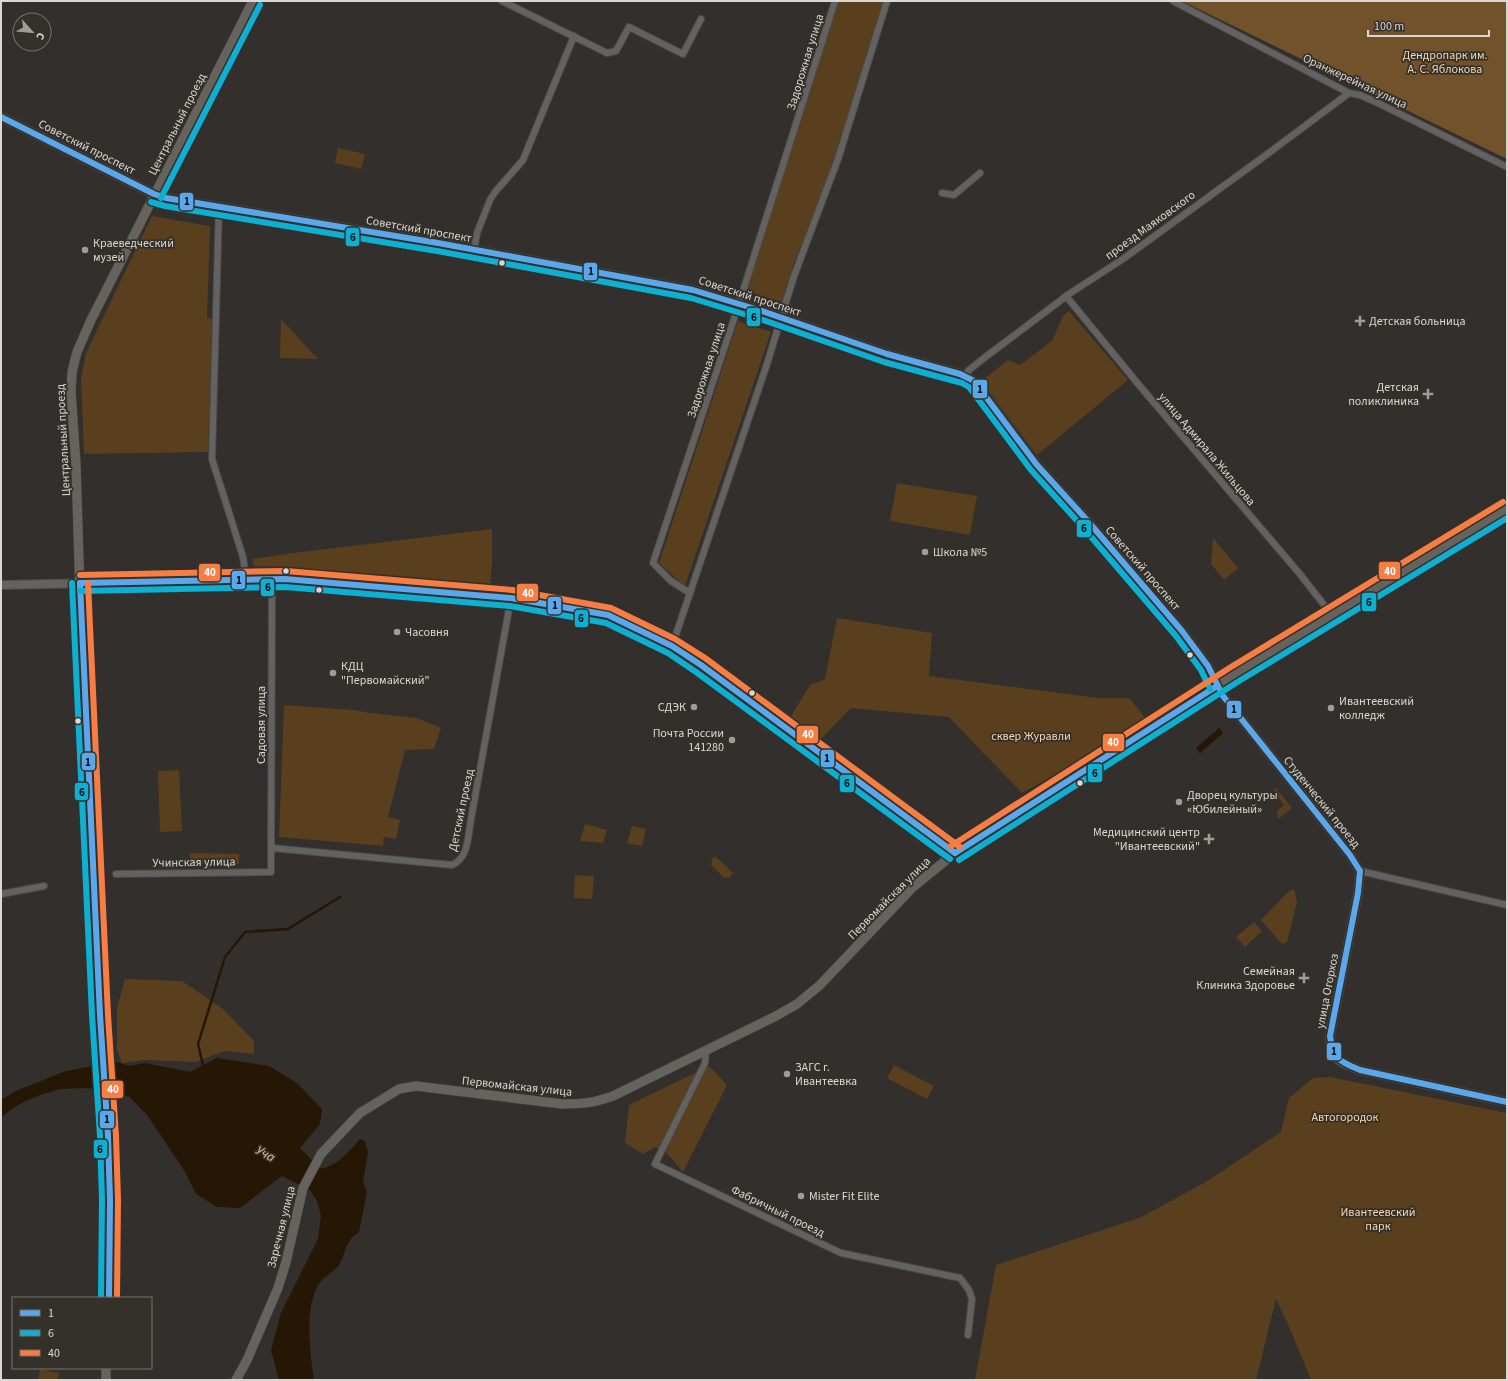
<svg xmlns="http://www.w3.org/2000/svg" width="1508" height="1381" viewBox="0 0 1508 1381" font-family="'Source Sans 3',sans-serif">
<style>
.green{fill:#593f1d}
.forest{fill:#72522a}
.water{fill:#261604}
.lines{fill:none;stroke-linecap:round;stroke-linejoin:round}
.stream{stroke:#261604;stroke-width:2.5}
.minor-casing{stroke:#4c4a48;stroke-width:8}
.tertiary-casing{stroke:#4c4a48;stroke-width:10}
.secondary-casing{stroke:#4c4a48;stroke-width:10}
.minor{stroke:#636260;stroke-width:6}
.tertiary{stroke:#636260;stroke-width:8}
.secondary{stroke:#66625d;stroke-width:9}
.bus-1-casing{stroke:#34302a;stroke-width:9}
.bus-2-casing{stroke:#34302a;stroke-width:9}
.bus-3-casing{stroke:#34302a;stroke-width:9}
.bus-1{stroke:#5aa8eb;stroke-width:6}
.bus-2{stroke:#0dafd3;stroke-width:6}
.bus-3{stroke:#f77d43;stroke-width:6}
.poi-dot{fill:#9f9c99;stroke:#34302a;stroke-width:1.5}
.bus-dot{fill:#dad7d4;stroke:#34302a;stroke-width:1.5}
.labels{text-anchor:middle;stroke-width:3.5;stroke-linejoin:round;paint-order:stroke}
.park-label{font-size:12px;fill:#f7d5ad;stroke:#34302a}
.street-label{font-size:12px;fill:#dad7d4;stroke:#34302a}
.poi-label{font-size:12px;fill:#dad7d4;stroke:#34302a;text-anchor:start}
.water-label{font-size:13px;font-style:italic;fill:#f9c07c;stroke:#34302a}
.line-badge{stroke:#34302a;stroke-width:1.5}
.badge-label{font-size:11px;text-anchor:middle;font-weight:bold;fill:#fff}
.pale-badge-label{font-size:11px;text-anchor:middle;font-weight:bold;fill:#111}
</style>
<rect width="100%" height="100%" fill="#322f2c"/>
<g class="green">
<path d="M834,1H887L838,159L795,260L782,302L746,291Z"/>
<path d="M338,148L365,154L361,169L335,163Z"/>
<path d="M152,216L210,226L207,318H212L208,452L84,454L81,378L86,353Z"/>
<path d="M1069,311L1128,380L1037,455L981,381L1008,360L1020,365L1052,341L1063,316Z"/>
<path d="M281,319L318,359L280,358Z"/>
<path d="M738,321L771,332L685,586L659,563Z"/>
<path d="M897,483L977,496L970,535L890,521Z"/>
<path d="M492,529V562L490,589L452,586L449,584L293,570V567L253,566V559L293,553Z"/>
<path d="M1213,538L1238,568L1224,580L1211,564Z"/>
<path d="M837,618L932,633L929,676L1098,698H1129L1149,722L1022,793L949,717L851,708L821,739L802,734L788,721L810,685L825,679Z"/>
<path d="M284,705L353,710L371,713L417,718L441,728L434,749L405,750L388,817L400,820L396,839L384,837L383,846L279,837Z"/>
<path d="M179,770L182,831L160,832L158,771Z"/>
<path d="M1276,788L1292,808L1278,819L1277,811L1284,805L1273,790Z"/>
<path d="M585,824L607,830L603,843L580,841Z"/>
<path d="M632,826L646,829L642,846L627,843Z"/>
<path d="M190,853L239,854V864H190Z"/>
<path d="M715,856L733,873L729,878L723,877L711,865L712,859Z"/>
<path d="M575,875L594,876L592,899L574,898Z"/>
<path d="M1294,889L1297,902L1287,942L1282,944L1261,920L1289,891Z"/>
<path d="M1254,922L1262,931L1245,947L1236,937Z"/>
<path d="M125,979L182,981L223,1009L254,1041V1054L225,1051L195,1062L145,1060L122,1063L117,1050V1008Z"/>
<path d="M894,1065L934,1086L927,1099L887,1078Z"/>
<path d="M709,1066L727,1085L683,1172L665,1151L655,1147L643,1154L625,1143L629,1105Z"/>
<path d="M1330,1077L1507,1113V1380H1311L1290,1329L1276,1299L1256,1380H975L996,1265L1139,1218L1206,1182L1281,1132L1289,1098L1313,1078Z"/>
<path d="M40,1369L59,1373L58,1380H38Z"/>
</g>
<path class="forest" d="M1182,1H1507V159Z"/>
<g class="water">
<path d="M1219,728L1223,733L1200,753L1196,748Z"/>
<path d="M217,1058L269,1066L298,1084L322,1109L320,1124L300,1148L321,1169C339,1164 348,1153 360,1139L365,1141L368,1152L363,1182L367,1192L359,1232C344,1242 347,1251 339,1265C334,1272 324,1276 319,1284C304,1306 310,1354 314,1380H279L271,1350L281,1313L318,1239L321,1216L317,1201L310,1190L282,1176L240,1208L217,1207L196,1194L185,1172L147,1115L130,1097L106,1090L84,1088L61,1089L40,1095L26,1101L13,1108L1,1118V1100L14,1092L63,1072L91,1066L116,1062L129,1066L145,1063L190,1072Z"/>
</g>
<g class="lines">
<path class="stream" d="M203,1065L198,1044L225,957L245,932L288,929L340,897"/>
<g class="minor-casing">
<g id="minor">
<path d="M502,1L607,53L616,51L629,27L683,54L701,19"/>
<path d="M1173,1L1349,93L1360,95L1378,103L1507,167"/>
<path d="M942,193L954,195L980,173"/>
<path d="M219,206L212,459L243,557L246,579"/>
<path d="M474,250L477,233L490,200L495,192L523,160L574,36"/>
<path d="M1066,296L1139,385L1299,573L1332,615"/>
<path d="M965,376L969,370L988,355L1069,294L1123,259L1262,158L1349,93"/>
<path d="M690,593L766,367L794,276L838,159L887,1"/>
<path d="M672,646L690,593L671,581L653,563L736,313L835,1"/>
<path d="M272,848L452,865C469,858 468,835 471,819L511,598"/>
<path d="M1360,871L1507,905"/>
<path d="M116,874L271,872L272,579"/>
<path d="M1,894L44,886"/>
<path d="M706,1051L705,1063L655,1164L841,1253L960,1278L969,1290L972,1299L968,1335"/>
</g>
</g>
<g class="tertiary-casing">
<g id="tertiary">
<path d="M1,117L154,194L166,198L438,243L693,290L762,311L887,354L960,374L974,381L1037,465L1086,519L1182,631L1208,666L1223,696L1350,855L1360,871L1358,893L1330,1036C1332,1061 1338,1061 1360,1070L1507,1102"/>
<path d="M1,585L285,579L511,598L608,615L672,646L701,665L955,853"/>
</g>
</g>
<g class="secondary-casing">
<g id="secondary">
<path d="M109,1298L110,1200L108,1136L100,1015L87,719L80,594L76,465L71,391L72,372L77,352L91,320L253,1"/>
<path d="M106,1380V1368"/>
<path d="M236,1380L247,1360L278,1288L286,1262L303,1188L321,1154L360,1113L399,1089L416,1086L562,1104C583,1104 593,1103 613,1096L776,1016L797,1004L820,985L913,887L955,853L1235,674L1507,509"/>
</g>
</g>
<use href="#minor" class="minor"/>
<use href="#tertiary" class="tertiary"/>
<use href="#secondary" class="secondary"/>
<g class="bus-1-casing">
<g id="bus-1">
<path d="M1,117L154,194L166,198L438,243L693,290L762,311L887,354L960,374L974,381L1037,465L1086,519L1182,631L1208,666L1223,696L1350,855L1360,871"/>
<path d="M80,583L285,579L511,598L608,615L672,646L701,665L955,853"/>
<path d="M80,583L100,1015L108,1136L110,1200L109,1298"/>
<path d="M955,853L1217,686"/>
<path d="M1360,871L1358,893L1330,1036C1333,1059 1340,1062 1360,1070L1507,1102"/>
</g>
</g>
<g class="bus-2-casing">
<g id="bus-2">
<path d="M161,198L260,5"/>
<path d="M151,202L165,206L437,251L691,298L760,319L884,362L962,383L969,387L1031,470L1080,524L1176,636L1201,670L1210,689"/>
<path d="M72,583L92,1015L100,1136L102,1200L101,1298"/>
<path d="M80,591L285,587L510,606L606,623L668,653L696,672L950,859"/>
<path d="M959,860L1239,681L1507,518"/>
</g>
</g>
<g class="bus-3-casing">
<g id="bus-3">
<path d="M80,575L286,571L512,590L611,608L675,639L705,658L960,847"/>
<path d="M88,583L108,1015L116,1136L118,1200L117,1298"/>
<path d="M951,846L1231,667L1503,502"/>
</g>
</g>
<use href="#bus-1" class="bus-1"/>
<use href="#bus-2" class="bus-2"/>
<use href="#bus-3" class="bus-3"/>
</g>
<g class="poi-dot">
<circle cx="85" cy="250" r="4"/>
<path d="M1358 315h4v4h4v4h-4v4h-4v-4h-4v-4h4z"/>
<path d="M1426 388h4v4h4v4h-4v4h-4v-4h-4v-4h4z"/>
<circle cx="925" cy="552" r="4"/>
<circle cx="397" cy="632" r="4"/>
<circle cx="333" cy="673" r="4"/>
<circle cx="694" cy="707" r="4"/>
<circle cx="1331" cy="708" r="4"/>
<circle cx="732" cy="740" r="4"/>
<circle cx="1179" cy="802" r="4"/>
<path d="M1207 833h4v4h4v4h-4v4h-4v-4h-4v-4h4z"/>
<path d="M1302 972h4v4h4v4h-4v4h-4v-4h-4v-4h4z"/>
<circle cx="787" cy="1074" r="4"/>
<circle cx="801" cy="1196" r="4"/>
</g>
<g class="bus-dot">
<circle cx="502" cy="263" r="3.5"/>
<circle cx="286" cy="571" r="3.5"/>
<circle cx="319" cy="590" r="3.5"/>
<circle cx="1190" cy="655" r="3.5"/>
<circle cx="752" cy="693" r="3.5"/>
<circle cx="78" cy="721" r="3.5"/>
<circle cx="1080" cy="783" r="3.5"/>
</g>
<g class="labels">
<g class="park-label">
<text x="1445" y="59">Дендропарк им.<tspan x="1445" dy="14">А. С. Яблокова</tspan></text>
<text x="1031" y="740">сквер Журавли</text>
<text x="1345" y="1121">Автогородок</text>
<text x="1378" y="1216">Ивантеевский<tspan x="1378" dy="14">парк</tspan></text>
</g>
<g class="street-label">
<text transform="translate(805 62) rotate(-73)" y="4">Задорожная улица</text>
<text transform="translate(1355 81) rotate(25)" y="4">Оранжерейная улица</text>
<text transform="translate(177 124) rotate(-63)" y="4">Центральный проезд</text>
<text transform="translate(87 147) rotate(27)" y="4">Советский проспект</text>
<text transform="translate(1150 225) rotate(-36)" y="4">проезд Маяковского</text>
<text transform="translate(419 229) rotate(10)" y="4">Советский проспект</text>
<text transform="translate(750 296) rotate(18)" y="4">Советский проспект</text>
<text transform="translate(706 370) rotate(-72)" y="4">Задорожная улица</text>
<text transform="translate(63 440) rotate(-93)" y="4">Центральный проезд</text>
<text transform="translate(1207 449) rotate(50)" y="4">улица Адмирала Жильцова</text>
<text transform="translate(1143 568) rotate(49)" y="4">Советский проспект</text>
<text transform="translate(261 725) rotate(-90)" y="4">Садовая улица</text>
<text transform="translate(1322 802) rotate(51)" y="4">Студенческий проезд</text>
<text transform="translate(461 810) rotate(-78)" y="4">Детский проезд</text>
<text transform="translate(194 862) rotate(-1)" y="4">Учинская улица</text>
<text transform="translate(889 898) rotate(-45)" y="4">Первомайская улица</text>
<text transform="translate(1327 991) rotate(-79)" y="4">улица Огорхоз</text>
<text transform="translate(517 1086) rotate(6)" y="4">Первомайская улица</text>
<text transform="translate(778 1211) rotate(26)" y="4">Фабричный проезд</text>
<text transform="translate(281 1227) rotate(-76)" y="4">Заречная улица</text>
</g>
<g class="poi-label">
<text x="93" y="247">Краеведческий<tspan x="93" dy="14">музей</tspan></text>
<text x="1369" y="325">Детская больница</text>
<text x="1419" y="391" text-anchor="end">Детская<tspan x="1419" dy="14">поликлиника</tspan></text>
<text x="933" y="556">Школа №5</text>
<text x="405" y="636">Часовня</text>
<text x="341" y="670">КДЦ<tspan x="341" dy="14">"Первомайский"</tspan></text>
<text x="1339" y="705">Ивантеевский<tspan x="1339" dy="14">колледж</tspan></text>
<text x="686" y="711" text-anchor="end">СДЭК</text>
<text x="724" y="737" text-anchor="end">Почта России<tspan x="724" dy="14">141280</tspan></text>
<text x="1187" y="799">Дворец культуры<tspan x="1187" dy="14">«Юбилейный»</tspan></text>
<text x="1200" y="836" text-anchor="end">Медицинский центр<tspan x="1200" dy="14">"Ивантеевский"</tspan></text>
<text x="1295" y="975" text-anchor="end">Семейная<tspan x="1295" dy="14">Клиника Здоровье</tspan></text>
<text x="795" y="1071">ЗАГС г.<tspan x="795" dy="14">Ивантеевка</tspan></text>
<text x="809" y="1200">Mister Fit Elite</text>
</g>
<g class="water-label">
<text transform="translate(266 1153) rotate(28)" y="5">Уча</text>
</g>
</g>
<g class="line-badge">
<rect x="179" y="192" width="15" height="19" rx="4" fill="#5aa8eb"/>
<rect x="345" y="227" width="15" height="20" rx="4" fill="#0dafd3"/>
<rect x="583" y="262" width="15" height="19" rx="4" fill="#5aa8eb"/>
<rect x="746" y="307" width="15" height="20" rx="4" fill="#0dafd3"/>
<rect x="972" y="379" width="16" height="20" rx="4" fill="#5aa8eb"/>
<rect x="1076" y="519" width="16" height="19" rx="4" fill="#0dafd3"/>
<rect x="1378" y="561" width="23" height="19" rx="4" fill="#f77d43"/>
<rect x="198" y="563" width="23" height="19" rx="4" fill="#f77d43"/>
<rect x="231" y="570" width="15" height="20" rx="4" fill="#5aa8eb"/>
<rect x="260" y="578" width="15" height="19" rx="4" fill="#0dafd3"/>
<rect x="516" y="583" width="23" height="19" rx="4" fill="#f77d43"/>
<rect x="1361" y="592" width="16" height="20" rx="4" fill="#0dafd3"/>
<rect x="547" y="596" width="15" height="19" rx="4" fill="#5aa8eb"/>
<rect x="574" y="609" width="15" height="19" rx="4" fill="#0dafd3"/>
<rect x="1226" y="700" width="16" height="19" rx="4" fill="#5aa8eb"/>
<rect x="796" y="725" width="23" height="19" rx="4" fill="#f77d43"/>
<rect x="1102" y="733" width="23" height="19" rx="4" fill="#f77d43"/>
<rect x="820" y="749" width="15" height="19" rx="4" fill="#5aa8eb"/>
<rect x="81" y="752" width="15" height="19" rx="4" fill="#5aa8eb"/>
<rect x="1087" y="763" width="16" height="20" rx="4" fill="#0dafd3"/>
<rect x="839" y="774" width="16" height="19" rx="4" fill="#0dafd3"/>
<rect x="74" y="782" width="15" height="19" rx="4" fill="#0dafd3"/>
<rect x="1326" y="1042" width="16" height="19" rx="4" fill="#5aa8eb"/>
<rect x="101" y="1080" width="23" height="19" rx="4" fill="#f77d43"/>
<rect x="99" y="1110" width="16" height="19" rx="4" fill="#5aa8eb"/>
<rect x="93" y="1139" width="15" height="20" rx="4" fill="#0dafd3"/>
</g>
<g class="badge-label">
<text x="1390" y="575">40</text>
<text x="210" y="576">40</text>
<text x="528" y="597">40</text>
<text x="808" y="738">40</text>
<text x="1113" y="746">40</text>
<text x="113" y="1093">40</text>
</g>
<g class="pale-badge-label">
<text x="187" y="205">1</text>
<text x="353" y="241">6</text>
<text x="591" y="275">1</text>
<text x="754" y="321">6</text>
<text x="980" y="393">1</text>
<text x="1084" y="532">6</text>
<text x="239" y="584">1</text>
<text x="268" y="591">6</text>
<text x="1369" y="606">6</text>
<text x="555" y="609">1</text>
<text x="581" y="622">6</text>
<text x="1234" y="713">1</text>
<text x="827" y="762">1</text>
<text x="88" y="766">1</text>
<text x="1095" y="777">6</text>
<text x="847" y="787">6</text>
<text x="82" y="796">6</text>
<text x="1334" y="1055">1</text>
<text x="107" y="1123">1</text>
<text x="100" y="1153">6</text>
</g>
<rect width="1508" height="1381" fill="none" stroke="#dad7d4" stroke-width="4"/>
<rect x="12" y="1297" width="140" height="72" fill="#34302a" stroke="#76736e"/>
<rect x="20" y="1310" width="20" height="6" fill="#5aa8eb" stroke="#76736e"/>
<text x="48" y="1317" font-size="12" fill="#dad7d4">1</text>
<rect x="20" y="1330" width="20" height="6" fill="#0dafd3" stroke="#76736e"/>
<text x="48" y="1337" font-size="12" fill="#dad7d4">6</text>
<rect x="20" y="1350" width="20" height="6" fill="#f77d43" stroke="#76736e"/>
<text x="48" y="1357" font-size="12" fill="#dad7d4">40</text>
<g transform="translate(32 32) rotate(117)"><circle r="19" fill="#34302a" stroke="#76736e"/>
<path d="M0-3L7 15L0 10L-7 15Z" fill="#9f9c99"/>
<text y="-6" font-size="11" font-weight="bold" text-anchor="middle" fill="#dad7d4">С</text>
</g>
<path d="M1368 30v6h121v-6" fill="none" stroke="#dad7d4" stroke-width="2"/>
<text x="1374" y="30" font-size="12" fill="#dad7d4" stroke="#34302a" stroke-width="3" paint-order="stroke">100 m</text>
</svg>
